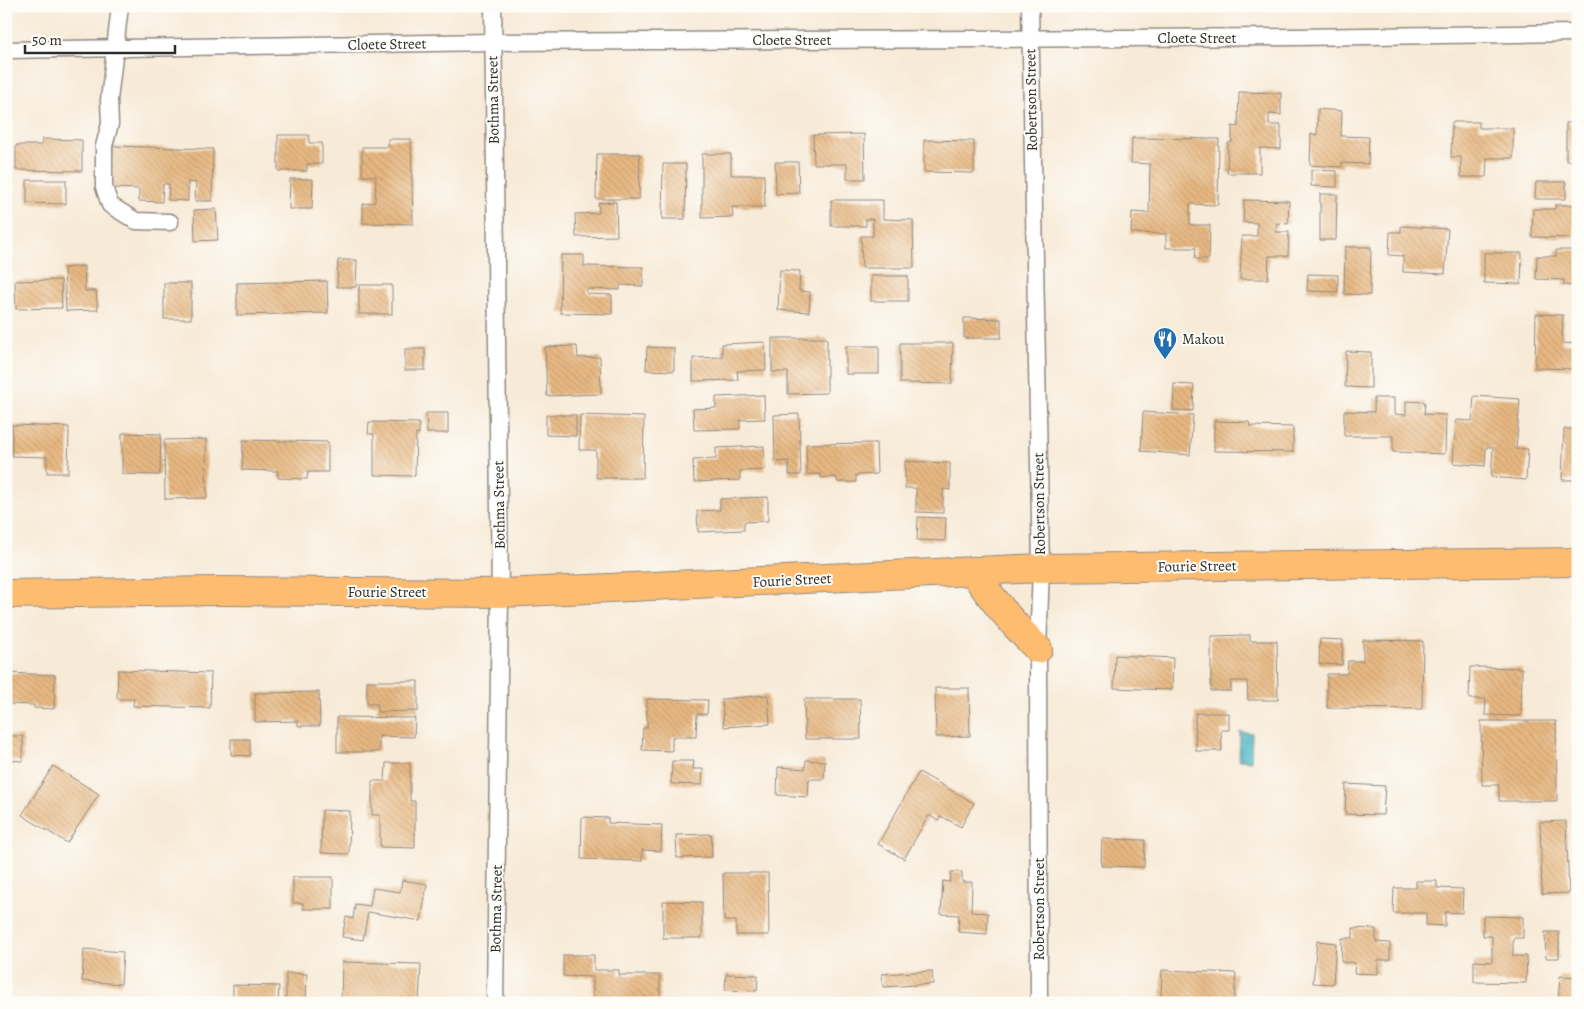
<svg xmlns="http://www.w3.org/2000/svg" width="1584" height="1009" viewBox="0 0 1584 1009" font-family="Alegreya,serif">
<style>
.water{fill:url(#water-ripples);stroke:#397076}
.building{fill:url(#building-back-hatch)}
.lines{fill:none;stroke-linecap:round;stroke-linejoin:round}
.street-casing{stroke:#918a81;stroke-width:19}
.highway-casing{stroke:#918a81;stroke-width:30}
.street{stroke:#fff;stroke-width:16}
.highway{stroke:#febc70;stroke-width:28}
.labels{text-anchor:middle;stroke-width:4;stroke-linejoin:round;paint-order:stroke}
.street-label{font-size:15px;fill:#2b2b2b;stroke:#fdfcf7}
.poi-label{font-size:15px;fill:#2b2b2b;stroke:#fdfcf7;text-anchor:start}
</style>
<defs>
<pattern id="water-ripples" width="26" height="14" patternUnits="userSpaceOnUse" patternTransform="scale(1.25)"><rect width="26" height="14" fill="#47b6c1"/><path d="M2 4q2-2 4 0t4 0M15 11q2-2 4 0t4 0" fill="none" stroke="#3b949d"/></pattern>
<pattern id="building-back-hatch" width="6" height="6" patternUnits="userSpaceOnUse" patternTransform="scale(1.25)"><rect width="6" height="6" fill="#e7b882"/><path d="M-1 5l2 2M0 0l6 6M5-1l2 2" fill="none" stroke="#c69e70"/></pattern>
</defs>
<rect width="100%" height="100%" fill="#fdfcf7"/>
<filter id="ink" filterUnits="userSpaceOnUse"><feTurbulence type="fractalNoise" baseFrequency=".02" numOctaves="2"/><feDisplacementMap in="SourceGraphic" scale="10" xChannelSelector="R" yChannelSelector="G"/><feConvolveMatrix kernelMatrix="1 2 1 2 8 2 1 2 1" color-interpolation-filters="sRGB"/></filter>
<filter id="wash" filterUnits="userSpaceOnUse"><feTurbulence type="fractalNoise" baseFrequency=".0096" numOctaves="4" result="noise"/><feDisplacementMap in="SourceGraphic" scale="20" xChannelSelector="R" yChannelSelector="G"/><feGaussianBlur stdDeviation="1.12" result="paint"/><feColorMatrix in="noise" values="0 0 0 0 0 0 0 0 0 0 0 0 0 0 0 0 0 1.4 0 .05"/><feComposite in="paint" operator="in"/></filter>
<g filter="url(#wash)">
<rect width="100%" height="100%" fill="#f7ead7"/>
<path class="water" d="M1240,732L1252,733L1251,761L1239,760Z"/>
<g id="blocks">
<g class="building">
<path d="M1239,92L1281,93V115L1269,114V125H1281V149L1260,148V173H1227L1228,143L1232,142V126L1238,127Z"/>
<path d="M1318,109L1342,111L1341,136L1369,137L1368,164L1342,163V167L1310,165L1311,134L1317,135Z"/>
<path d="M1452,122H1479V128H1513V158H1487L1486,177H1461V157H1451Z"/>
<rect x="1566" y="123" width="12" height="38"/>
<path d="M864,134L865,179H847V164H814L813,135Z"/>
<path d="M278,135H309V143H322V164H307V171H278Z"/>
<path d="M1132,138L1219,139L1218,205L1190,204V225H1210L1209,259H1195L1196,248H1166V234L1131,233L1132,212L1149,213L1150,164L1131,163Z"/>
<path d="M42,139L82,140V171L16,170V145H42Z"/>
<path d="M388,139H411L413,224L363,223V204L375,202L376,176H362V147H388Z"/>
<path d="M924,140L974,141V173L924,172Z"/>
<path d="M113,146L213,149L212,201H195L196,183L188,182V201L168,200L169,184H163L162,202L139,201V189L112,188Z"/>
<path d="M597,154H640L639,199H596Z"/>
<path d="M702,154H731V175H764L765,207H732L733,217L702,218Z"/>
<path d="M775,162H798L799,193L776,194Z"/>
<path d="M663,164H686L685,219H662Z"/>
<path d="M1311,170L1337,171V187L1311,186Z"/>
<path d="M290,179H313L312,209H289Z"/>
<path d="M27,180H66V204L27,203Z"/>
<path d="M1536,182H1566V199H1535Z"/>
<path d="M1320,194H1337L1336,240H1320Z"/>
<path d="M831,200H883V219L913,220L914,268H862L861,236H873V219H866V226H831Z"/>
<path d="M1244,200L1289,201L1288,224L1277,223L1276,232H1289L1288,256H1269L1268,279H1240L1242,236H1257V223L1243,222Z"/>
<path d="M616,202L617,236L576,237L575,214L599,213L598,203Z"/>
<path d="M1555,205H1578V223H1574V238L1532,237L1533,209H1555Z"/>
<path d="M216,209L218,240L195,241L194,210Z"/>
<path d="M1401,226L1448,229L1445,274L1403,272V256L1389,255L1390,232H1401Z"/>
<path d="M1345,247H1371L1370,295L1344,294Z"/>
<path d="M1556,250H1578V286L1564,285V280L1536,279L1537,256H1556Z"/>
<path d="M1484,253H1522L1521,284L1484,283Z"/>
<path d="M561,255H584V266L643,267V286L620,285V290L587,289V294L612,295V314L560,313Z"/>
<path d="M338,260H357L356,287H337Z"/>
<path d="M84,266L85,291H96L98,310L66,311L64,268Z"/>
<path d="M780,270L800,271L799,291L810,292L809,312L778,310Z"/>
<path d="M1308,274L1338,275V292L1307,291Z"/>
<rect x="871" y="276" width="37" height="25"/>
<path d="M61,280L62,308L16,309L15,281Z"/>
<path d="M327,281L328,313L237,315V283Z"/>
<rect x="164" y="283" width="27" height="36"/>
<rect x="359" y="285" width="33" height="29"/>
<path d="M1536,314L1563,315L1562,343L1578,344V369L1535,368Z"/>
<path d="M964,318L1001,319V338H964Z"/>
<path d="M772,338H827V393L788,394V372H772Z"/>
<path d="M765,342L766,370L737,371L738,380L693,381V358L722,357V344Z"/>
<path d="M900,343H953L952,384L900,383Z"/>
<path d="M577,346L578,358L600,357L601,394L547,396L545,347Z"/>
<rect x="846" y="346" width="33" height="28"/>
<path d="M647,347L674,348V371L646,370Z"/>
<rect x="405" y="349" width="20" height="21"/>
<path d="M1346,351L1371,352V388L1345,387Z"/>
<path d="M1174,384L1194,385L1193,411L1173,410Z"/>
<path d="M764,395L765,419L740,420V429L694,430L693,409L716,408V397Z"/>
<path d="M1474,396L1520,399L1516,449H1528L1526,480L1491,477L1493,447H1486L1485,466L1453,463L1456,420L1472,421Z"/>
<path d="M1374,398H1394V414L1406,415V401L1425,402L1424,414L1446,415L1445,454L1393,452V436H1344V411L1374,412Z"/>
<path d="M1143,412L1193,415L1190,455L1141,451Z"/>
<path d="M426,413H448V433H427Z"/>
<path d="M799,414L801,475H789V461L775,462L774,415Z"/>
<path d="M546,415H576V436L546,435Z"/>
<path d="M580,415L644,417L643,478H596V450H579Z"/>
<path d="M1214,421L1249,422L1250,426L1293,427V452L1214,451Z"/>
<path d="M369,422L419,423V434H416L415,476L374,475V434H368Z"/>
<path d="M12,425L69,427L68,473H47V457L12,456Z"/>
<path d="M1564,429H1578V480H1562Z"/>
<path d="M122,433L161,434L160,475L122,474Z"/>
<path d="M206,439L207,498L165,499L164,440Z"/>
<path d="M243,440L328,442V472H308L307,479L278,478V471L242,470Z"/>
<path d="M876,443L877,474L856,475V482H837V477L822,478L820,474H807L806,444Z"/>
<path d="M764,446L765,470L740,471V480L694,482L693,460L716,459V448Z"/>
<path d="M905,461L950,463V490L943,489V513L916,512V488H905Z"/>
<path d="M768,497V521L744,522V530L698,532L697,511L720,510V499Z"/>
<path d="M918,517L946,518L945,541L917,540Z"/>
<path d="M1250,635V641H1277L1278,700H1248L1247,681H1231V691H1211V636Z"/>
<path d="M1320,639L1343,640L1342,665L1319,664Z"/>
<path d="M1363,640L1423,641L1422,709L1327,708V674H1347L1348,661H1363Z"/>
<path d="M1115,655L1173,658L1172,690L1114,688Z"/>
<path d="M1470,667L1522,668L1521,716L1485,715L1486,699H1469Z"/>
<path d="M118,670L211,673L210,708L133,706L134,699H117Z"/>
<path d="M6,673L55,675L54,709L34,708V705L6,704Z"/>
<path d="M367,681H418V711L377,712L378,704H367Z"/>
<path d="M935,688H969L970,736L936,737Z"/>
<path d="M319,692L320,726H298V721L255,722V693Z"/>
<path d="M768,695L770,724L724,727L722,699Z"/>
<path d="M647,699L708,700L707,714H697L696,737H672V751L642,750L643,728H647Z"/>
<path d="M804,699H860L861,739H805Z"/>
<path d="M1195,713H1229V730H1221L1222,751H1196Z"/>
<path d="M337,717L415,718L414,737L379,736V752H337Z"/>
<path d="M1481,721H1556L1557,801H1499V785H1482Z"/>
<path d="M6,736H23V761L6,760Z"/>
<path d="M231,739H250V756L231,755Z"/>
<path d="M806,760L825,761L824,779H809L808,797L777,795L778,767L805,769Z"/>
<path d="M672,761H694L693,769H703L702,785L671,784Z"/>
<path d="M386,763H410V801H415V848L380,847V815H372V781H385Z"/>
<path d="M53,766L99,794L67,843L22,815Z"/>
<path d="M919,772L974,803L961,827L941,816L938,821L929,815L904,859L878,844Z"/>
<path d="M1346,784L1385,786L1383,815L1345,814Z"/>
<path d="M322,810L350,811L349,854L321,853Z"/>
<path d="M582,817L608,818V823L662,825L661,851L642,850V861L581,859Z"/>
<path d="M1566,821L1569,893L1542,894L1540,822Z"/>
<path d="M711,834L712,857L677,858L676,835Z"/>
<path d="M1102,839L1145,840L1144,867L1101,866Z"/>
<path d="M951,872H962V882H972L971,912L988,913L987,934L958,932L959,915L941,914L943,881L950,882Z"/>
<path d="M723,873H768L769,935H736V921H724Z"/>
<path d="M293,877H333V909H303V903H293Z"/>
<path d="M402,880L427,884L421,921L368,912L363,940L342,937L346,917L353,919L355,904L370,906L373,888L400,892Z"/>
<path d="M1416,881H1437V888L1463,889L1462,913L1445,912V926L1426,925V913H1393L1394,888H1416Z"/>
<path d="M663,901L702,902V938H663Z"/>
<path d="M1483,916L1523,917V938H1513V956H1527L1526,983L1474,982V961L1492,962V936H1483Z"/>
<path d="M1353,928L1376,929V942L1390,943V960H1378V974L1354,973L1355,963L1341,962L1342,938H1353Z"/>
<path d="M1545,932H1559V958H1546Z"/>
<path d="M1317,941L1336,943L1333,984L1313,983Z"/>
<path d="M84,949L123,952L121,984L82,981Z"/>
<path d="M563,955H594V970H619V975H660V1000H593V977L563,976Z"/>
<path d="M342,962L421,964L419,1003H341Z"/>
<path d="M1162,970L1236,973L1234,1000L1161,997Z"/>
<path d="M932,971L933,984L883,987L882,974Z"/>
<path d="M286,973L307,974L306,1002L286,1003Z"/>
<path d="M726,974L758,975L757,991L725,990Z"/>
<path d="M1560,976L1578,977V1003H1558Z"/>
<path d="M233,985L279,986L278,1003H233Z"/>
</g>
</g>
</g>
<g filter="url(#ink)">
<use href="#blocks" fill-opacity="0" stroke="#918a81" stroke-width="1"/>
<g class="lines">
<g class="street-casing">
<g id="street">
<path d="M120,6L109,100L110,124L104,146V187L110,205L136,221L170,222"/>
<path d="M493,6L500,593L495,1003"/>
<path d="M1030,6L1041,568L1038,649L1039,1003"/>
<path d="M6,50L493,42L1295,37L1578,33"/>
</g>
</g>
<g class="highway-casing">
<g id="highway">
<path d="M973,571C992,600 1014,625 1038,649"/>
<path d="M6,594L219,591L500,593L1041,568L1578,562"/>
</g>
</g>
<use href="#street" class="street"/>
<use href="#highway" class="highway"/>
</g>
</g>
<defs>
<g id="restaurant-pin" transform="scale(1.25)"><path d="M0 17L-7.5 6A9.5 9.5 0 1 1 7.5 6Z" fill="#1f6fb2" stroke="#fdfcf7"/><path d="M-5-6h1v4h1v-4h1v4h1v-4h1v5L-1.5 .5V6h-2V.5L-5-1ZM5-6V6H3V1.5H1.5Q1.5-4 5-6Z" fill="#fff"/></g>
</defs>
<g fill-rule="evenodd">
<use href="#restaurant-pin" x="1165" y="339"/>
</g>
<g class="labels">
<g class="street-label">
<text x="1197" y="43">Cloete Street</text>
<text x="792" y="45">Cloete Street</text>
<text transform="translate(387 44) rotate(-1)" y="5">Cloete Street</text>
<text transform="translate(493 100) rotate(-91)" y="5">Bothma Street</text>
<text transform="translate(1031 100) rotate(-91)" y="5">Robertson Street</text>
<text transform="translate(1039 504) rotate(-91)" y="5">Robertson Street</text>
<text transform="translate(499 505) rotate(-91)" y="5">Bothma Street</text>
<text transform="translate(1197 566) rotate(-1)" y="5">Fourie Street</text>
<text transform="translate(792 580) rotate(-3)" y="5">Fourie Street</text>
<text x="387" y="597">Fourie Street</text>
<text transform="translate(496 909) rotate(-89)" y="5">Bothma Street</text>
<text transform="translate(1039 909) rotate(-90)" y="5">Robertson Street</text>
</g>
<g class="poi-label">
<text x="1182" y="344">Makou</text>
</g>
</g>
<rect width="1584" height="1009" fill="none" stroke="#fdfcf7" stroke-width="25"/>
<path d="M25 45v8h150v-8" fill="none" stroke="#2b2b2b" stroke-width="2.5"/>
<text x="32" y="45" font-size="15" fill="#2b2b2b" stroke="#fdfcf7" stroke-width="4" paint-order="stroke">50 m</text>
</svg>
